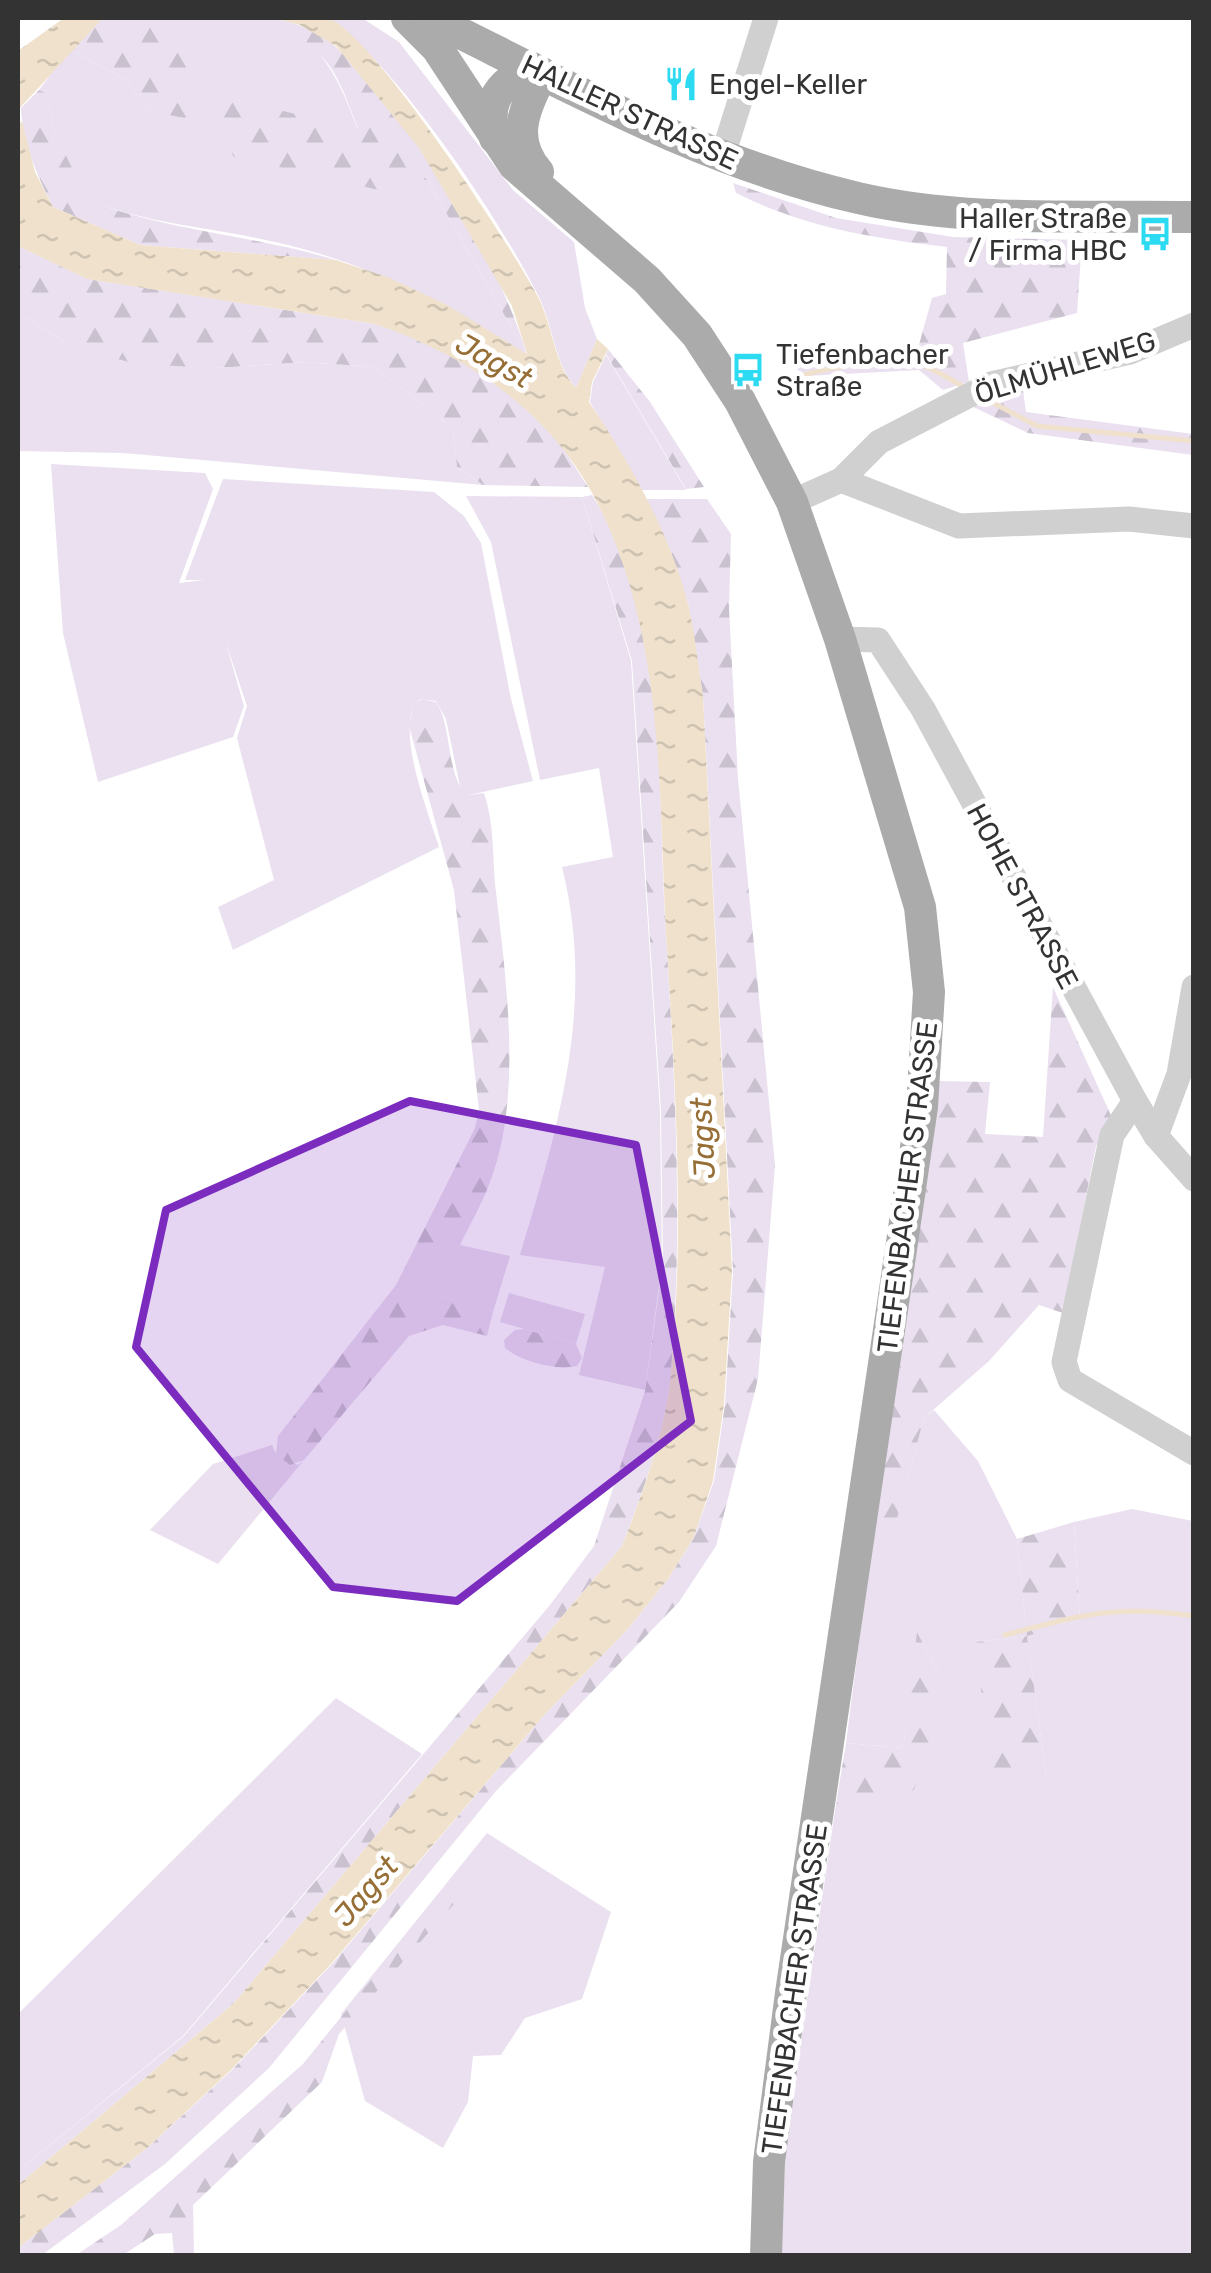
<svg xmlns="http://www.w3.org/2000/svg" width="1211" height="2273" viewBox="0 0 1211 2273" font-family="Rubik,sans-serif">
<style>
.green{fill:#eae0f0;fill-rule:evenodd}
.forest{fill:url(#forest-firs)}
.water{fill:url(#water-ripples)}
.lines{fill:none;stroke-linecap:round;stroke-linejoin:round}
.stream{stroke:#f0e1cc;stroke-width:5}
.minor{stroke:#d0d0d0;stroke-width:25}
.major{stroke:#ababab;stroke-width:32}
.marked{fill:#7b2cbf;fill-opacity:0.2;stroke:#7b2cbf;stroke-width:8;stroke-linejoin:round}
.labels{text-anchor:middle;stroke-width:10;stroke-linejoin:round;paint-order:stroke}
.poi-label{font-size:28px;fill:#333;stroke:#fff;text-anchor:start}
.street-label{font-size:28px;fill:#333;stroke:#fff}
.water-label{font-size:30px;font-style:italic;fill:#966e36;stroke:#fff}
</style>
<defs>
<pattern id="forest-firs" width="22" height="20" patternUnits="userSpaceOnUse" patternTransform="scale(2.5)"><rect width="22" height="20" fill="#eae0f0"/><path d="M5 1l3.5 6h-7zM16 11l3.5 6h-7z" fill="#c9c1ce"/></pattern>
<pattern id="water-ripples" width="26" height="14" patternUnits="userSpaceOnUse" patternTransform="scale(2.5)"><rect width="26" height="14" fill="#f0e1cc"/><path d="M2 4q2-2 4 0t4 0M15 11q2-2 4 0t4 0" fill="none" stroke="#cec2b0"/></pattern>
</defs>
<rect width="100%" height="100%" fill="#fff"/>
<g class="green">
<path d="M173,18C200,18 233,12 260,18C318,29 340,81 358,130L233,99L428,181L527,355C447,305 367,262 275,242C209,227 150,224 86,200L54,130L47,95L39,90L70,49L125,80L153,112L177,35Z"/>
<path d="M328,18H362L399,42L513,190L574,242L585,308L597,339L576,388C555,365 553,326 539,297C499,218 399,67 328,18Z"/>
<path d="M18,312L71,346L217,368L305,362L374,367L444,421L453,431L457,467L483,485L123,453L18,451Z"/>
<path d="M606,355L686,490H641L590,402L593,382Z"/>
<path d="M51,464L205,473L213,489L179,583L204,580H185L223,479L434,492L464,516L481,543L511,699L533,781L469,795L461,791L446,719L436,701L420,699C392,724 429,814 439,847L233,950L218,907L274,880L237,738L247,706L225,640L244,706L233,737L98,782L63,633Z"/>
<path d="M466,496L582,497L631,661L660,1112L662,1263L645,1390L579,1375L605,1267L520,1255C559,1125 596,1003 562,867L613,857L599,768L540,780L491,542Z"/>
<path d="M460,1245L510,1256L493,1312L446,1297L410,1304L434,1255Z"/>
<path d="M509,1293L585,1314L576,1344L500,1322Z"/>
<path d="M934,1410L978,1461L1017,1539L1027,1635L1080,1621L1074,1522L1132,1509L1193,1521V2255L781,2256L786,2142L836,1804H886L939,1674L918,1634L903,1748L846,1743L875,1518L896,1521L924,1418ZM1026,1636L1027,1637L1046,1774L977,1642Z"/>
<path d="M272,1445L276,1454L298,1465L304,1460L218,1564L150,1530L213,1464Z"/>
<path d="M336,1698L422,1754L183,2036L18,2171V2014Z"/>
<path d="M487,1833L611,1912L582,1999L525,2018L501,2055L473,2056L468,2102L443,2148L365,2101L341,2014Z"/>
</g>
<g class="forest">
<path d="M103,18H173L195,86L190,119L153,112L125,80L70,49Z"/>
<path d="M261,18C287,18 319,30 338,49C415,125 496,252 527,355L428,181L406,173L388,192L234,157L221,134L218,112L233,99L358,129C334,62 326,49 261,18Z"/>
<path d="M39,90L47,94L54,130L87,200C167,231 253,235 336,260L140,245L53,207C37,175 23,144 21,108Z"/>
<path d="M733,183L836,218L953,237L1082,240L1077,313L963,343L969,382L943,390L919,370L806,376L794,367L915,359L932,298L946,294L947,247C872,238 804,227 736,193Z"/>
<path d="M18,246L88,279L375,324C429,342 491,372 532,411C555,433 571,461 588,487L483,485L457,467L453,432L444,421L374,367L305,362L217,368L136,364L71,346L18,312Z"/>
<path d="M608,349L650,402L704,487L686,489L606,354Z"/>
<path d="M1022,383L1026,412L1193,434V455L1028,433L969,405Z"/>
<path d="M592,495C668,616 657,779 665,917C674,1067 684,1222 671,1372C665,1433 644,1489 622,1546L233,2004L18,2185V2171L184,2036L550,1605L594,1546L645,1391L663,1263L661,1112L632,661L582,497Z"/>
<path d="M644,499H707L731,534L729,608L738,778L775,1165L758,1379L716,1546L679,1602L496,1791L269,2068L165,2164L42,2255H18V2248L147,2148L232,2070L332,1964L545,1714L627,1630L668,1579L693,1539L714,1481L725,1404L733,1271L703,696L688,603Z"/>
<path d="M421,699L436,702C453,726 446,783 469,795L484,793C495,826 492,857 496,892C506,980 523,1097 490,1182C482,1204 470,1224 460,1245L434,1255L411,1303L446,1297L493,1312L487,1336L443,1325L409,1336L304,1460L290,1465L276,1454L278,1436L396,1285L475,1128L479,1110L454,890L409,726L414,705Z"/>
<path d="M1053,987L1114,1122L1096,1146L1063,1313L1039,1305L989,1361L924,1418L896,1522L875,1518L938,1081L990,1082L985,1134L1043,1137Z"/>
<path d="M524,1329L576,1344L582,1358L577,1366C556,1371 522,1362 505,1348L504,1340L515,1330Z"/>
<path d="M1074,1522L1080,1621L1027,1636L1046,1774L991,1783L976,1642L1027,1636L1017,1539Z"/>
<path d="M917,1632L939,1674L936,1731L914,1790L886,1804H836L846,1743L903,1748Z"/>
<path d="M457,1890L460,1897L339,2034L322,2082L193,2205L194,2255H174L172,2233L155,2234L123,2255H76L121,2225L303,2064L443,1891Z"/>
</g>
<g class="water">
<path d="M64,18H103L18,110V51Z"/>
<path d="M273,18C289,17 311,13 327,18C371,30 513,249 538,297C553,326 554,365 576,388L597,339L608,349L592,382L589,402C629,461 670,533 688,604C695,633 698,666 703,696L732,1271L724,1404L713,1481L693,1539L668,1579L627,1630L545,1714L331,1964L231,2070L147,2148L18,2248V2185L233,2004L622,1546C644,1490 665,1433 671,1372C685,1228 675,1078 666,934C658,784 665,626 591,491C545,408 464,354 375,324L87,279L18,246V125L22,121L35,172L53,207L140,245L336,260L390,278L447,305L527,354L512,306L419,148L336,46L300,25Z"/>
</g>
<g class="lines">
<g class="stream">
<path d="M779,385C804,369 896,355 924,366C938,371 952,381 966,388"/>
<path d="M984,398L1037,426L1194,441"/>
<path d="M1005,1635C1082,1615 1113,1604 1194,1616"/>
</g>
<g class="minor">
<path d="M722,158L766,18"/>
<path d="M841,480L879,442L991,384L1130,352L1194,325"/>
<path d="M792,502L841,480L959,526L1129,519L1194,526"/>
<path d="M840,639L878,640L923,709L1135,1101L1156,1136L1194,1179"/>
<path d="M1135,1101L1112,1135L1064,1362L1070,1380L1194,1453"/>
<path d="M1156,1136L1179,1074L1194,987"/>
</g>
<g class="major">
<path d="M407,18L437,48L514,165L647,280L697,335L740,401L792,502L840,639L920,907L929,992L922,1107L791,1993L769,2162L766,2256"/>
<path d="M430,18C570,87 705,163 858,198C965,223 1084,215 1194,217"/>
<path d="M495,138C484,102 500,82 532,68"/>
<path d="M538,172C509,138 525,109 542,73"/>
</g>
</g>
<path class="marked" d="M410,1101L636,1145L691,1421L457,1601L333,1587L136,1347L166,1210Z"/>
<defs>
<g id="restaurant-bare" transform="scale(2.7)"><path d="M-5-6h1v4h1v-4h1v4h1v-4h1v5L-1.5 .5V6h-2V.5L-5-1ZM5-6V6H3V1.5H1.5Q1.5-4 5-6Z" fill="#2cdbf2" stroke="#fff" stroke-width="2.5" paint-order="stroke"/></g>
<g id="bus-bare" transform="scale(2.7)"><path d="M-5-6H5V4H4V6H2V4H-2V6H-4V4H-5ZM-3.5-4V0h7V-4ZM-3.5 1.2v1.5H-2V1.2ZM2 1.2v1.5H3.5V1.2Z" fill="#2cdbf2" stroke="#fff" stroke-width="2.5" paint-order="stroke"/></g>
</defs>
<g fill-rule="evenodd">
<use href="#restaurant-bare" x="681" y="84"/>
<use href="#bus-bare" x="1155" y="234"/>
<use href="#bus-bare" x="748" y="370"/>
</g>
<g class="labels">
<g class="poi-label">
<text x="709" y="94">Engel-Keller</text>
<text x="1127" y="228" text-anchor="end">Haller Straße<tspan x="1127" dy="32">/ Firma HBC</tspan></text>
<text x="776" y="364">Tiefenbacher<tspan x="776" dy="32">Straße</tspan></text>
</g>
<g class="street-label">
<text transform="translate(630 112) rotate(25)" y="10">HALLER STRASSE</text>
<text transform="translate(1065 367) rotate(-17)" y="10">ÖLMÜHLEWEG</text>
<text transform="translate(1023 896) rotate(62)" y="10">HOHE STRASSE</text>
<text transform="translate(907 1187) rotate(-83)" y="10">TIEFENBACHER STRASSE</text>
<text transform="translate(794 1989) rotate(-82)" y="10">TIEFENBACHER STRASSE</text>
</g>
<g class="water-label">
<text transform="translate(494 361) rotate(29)" y="10">Jagst</text>
<text transform="translate(703 1138) rotate(-93)" y="10">Jagst</text>
<text transform="translate(366 1891) rotate(-49)" y="10">Jagst</text>
</g>
</g>
<rect width="1211" height="2273" fill="none" stroke="#333333" stroke-width="40"/>
</svg>
